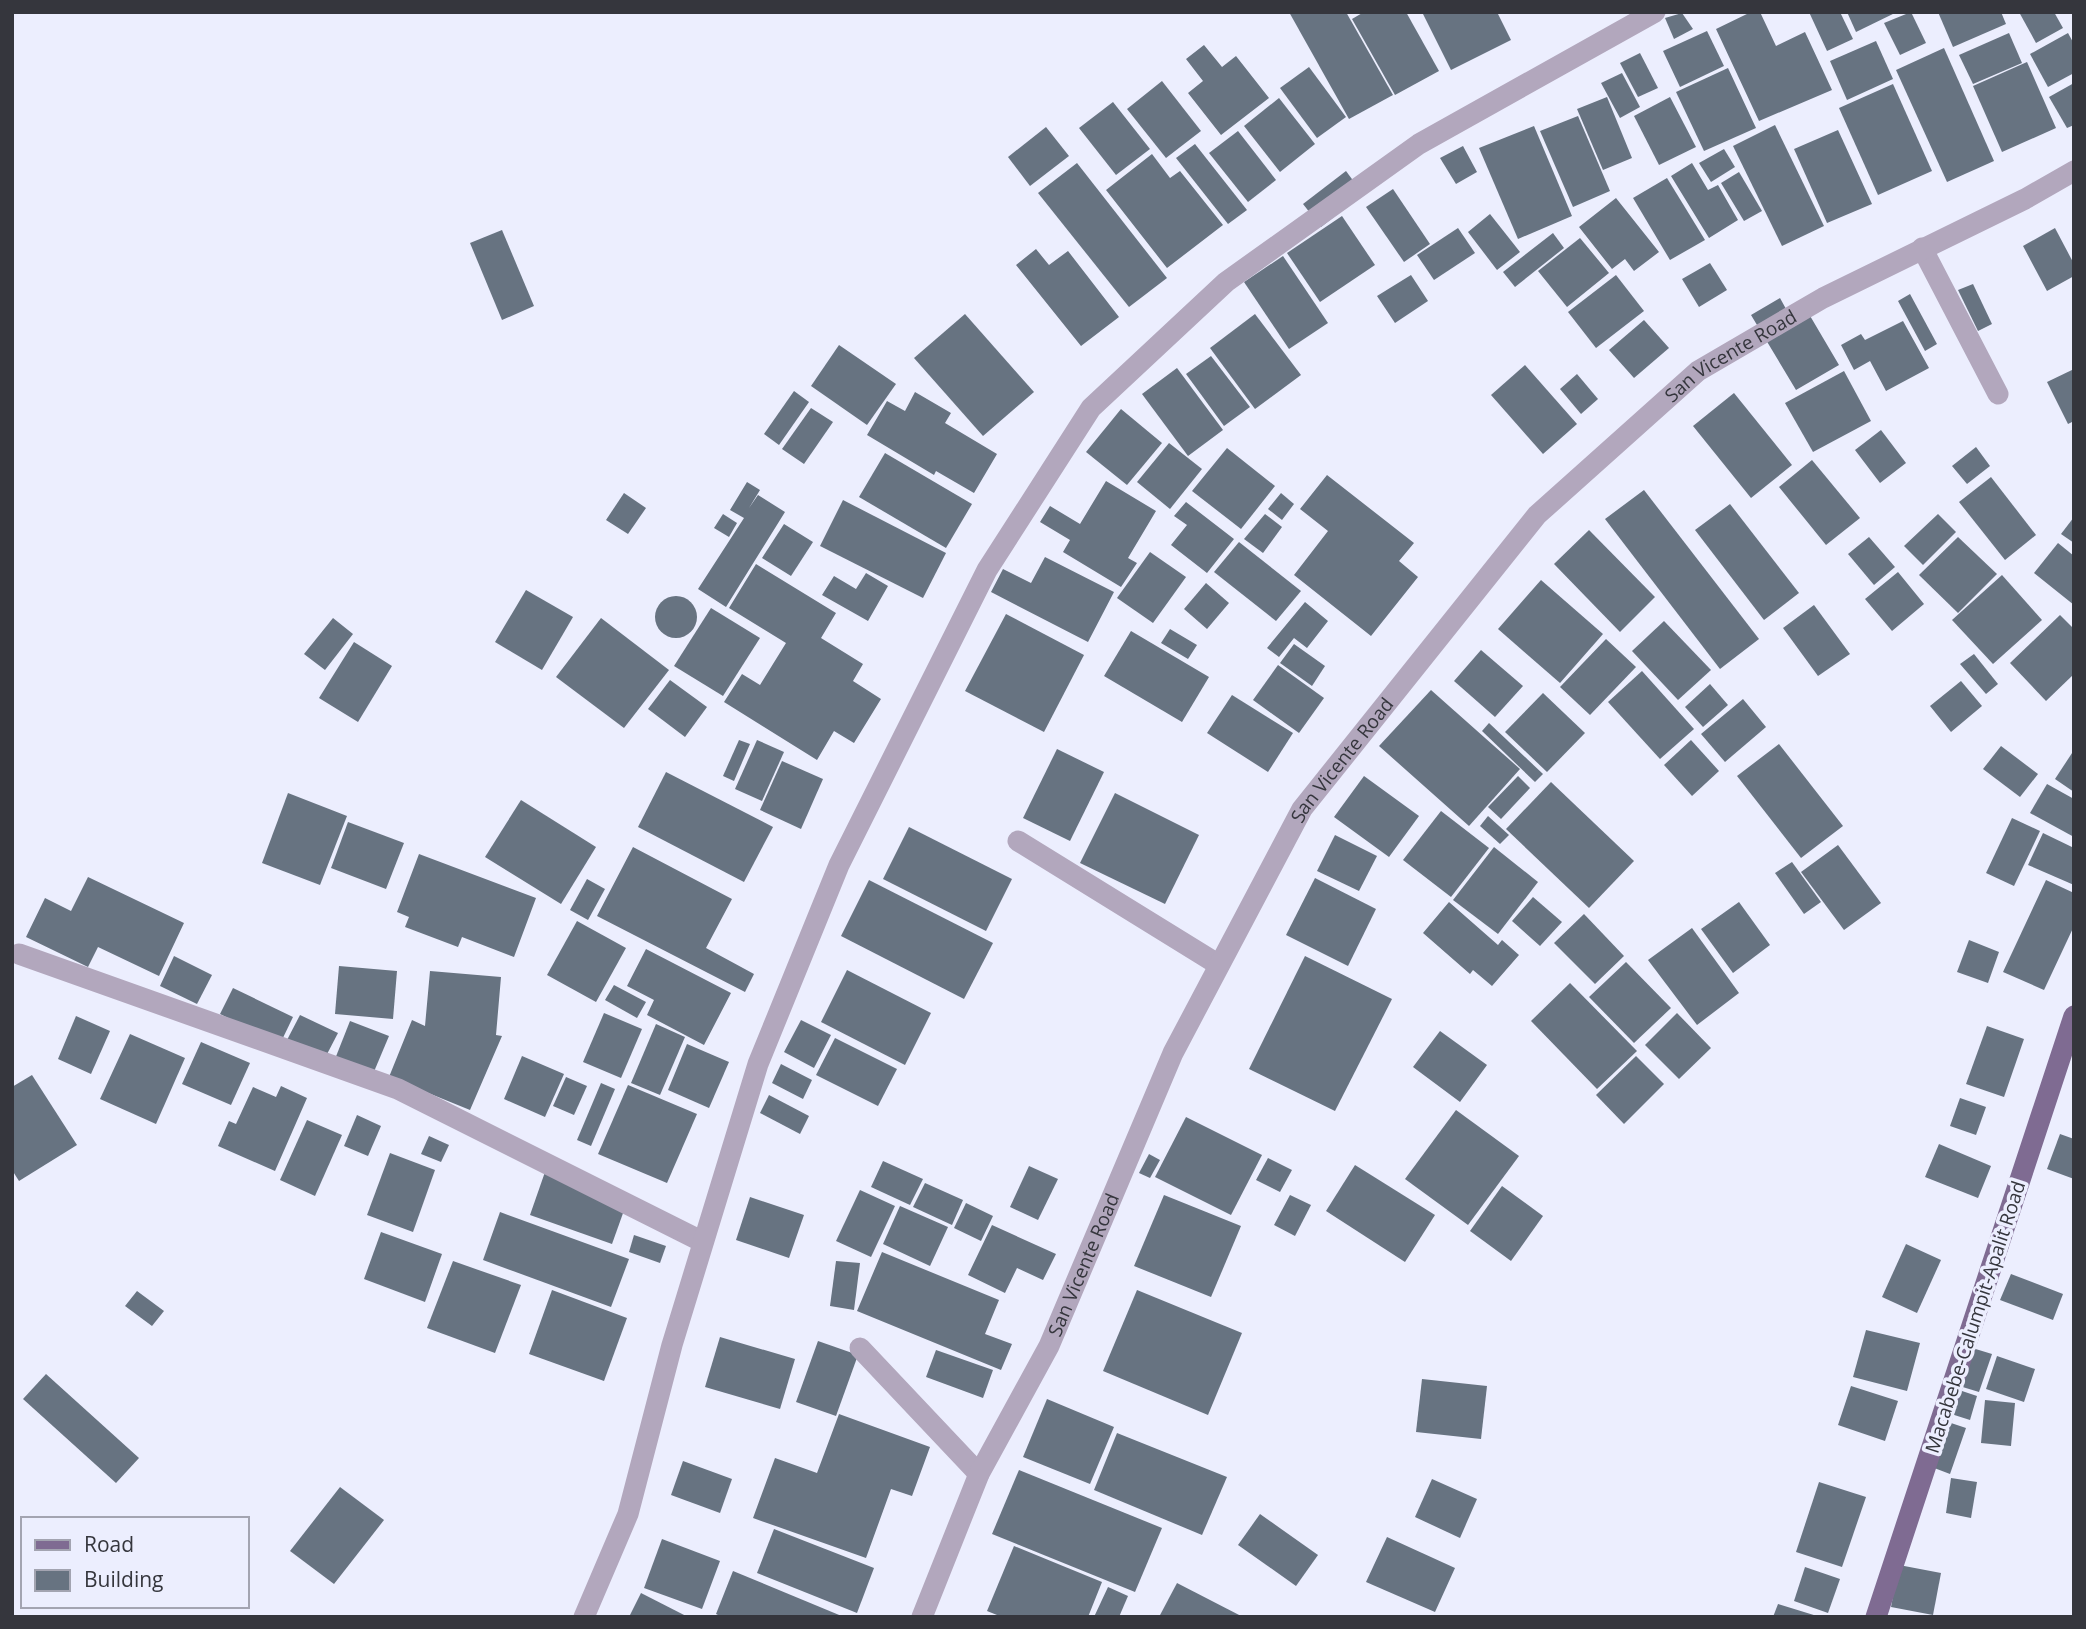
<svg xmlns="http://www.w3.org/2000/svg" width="2086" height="1629" viewBox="0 0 2086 1629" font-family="'Open Sans',sans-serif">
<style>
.building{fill:#677381}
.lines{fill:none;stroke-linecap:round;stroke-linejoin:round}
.minor{stroke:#b2a7bd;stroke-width:21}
.major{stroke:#7f6b92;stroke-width:21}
.labels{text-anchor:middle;stroke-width:7;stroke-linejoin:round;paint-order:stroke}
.street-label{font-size:19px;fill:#35363d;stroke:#eceefe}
</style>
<rect width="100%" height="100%" fill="#eceefe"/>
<g class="building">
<path d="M1289,12H1346L1393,95L1349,119Z"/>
<path d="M1364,12H1406L1439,71L1395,95L1352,19Z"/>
<path d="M1422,12H1497L1511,40L1451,70Z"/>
<path d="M1751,12H1760L1776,46L1805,32L1832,90L1759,121L1716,29Z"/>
<path d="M1809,12H1840L1853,39L1827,51Z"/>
<path d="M1847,12H1897L1856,32Z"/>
<path d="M1911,12L1926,43L1900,55L1884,23Z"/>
<path d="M1938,12H2001L2006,24L1953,47Z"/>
<path d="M2019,12H2054L2063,28L2036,43Z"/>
<path d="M1682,13L1693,29L1674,39L1665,18Z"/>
<path d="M1707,31L1724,66L1680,87L1663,51Z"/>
<path d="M2009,33L2022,63L1973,84L1959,55Z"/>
<path d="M2068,33L2074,44V73L2048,87L2030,54Z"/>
<path d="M1876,41L1893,79L1847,100L1830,61Z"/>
<path d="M1204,45L1222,67L1236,56L1269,98L1221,135L1188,93L1203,81L1186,59Z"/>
<path d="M1944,48L1994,161L1947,182L1896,70Z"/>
<path d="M1640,53L1658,88L1638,97L1620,63Z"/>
<path d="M2027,62L2056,128L2002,152L1973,86Z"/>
<path d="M1309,67L1346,117L1317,138L1280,88Z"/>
<path d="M1728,68L1756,128L1704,151L1676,92Z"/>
<path d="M1622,73L1640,107L1620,118L1601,83Z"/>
<path d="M1162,81L1201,131L1166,158L1127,109Z"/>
<path d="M2074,83V125L2067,128L2049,97Z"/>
<path d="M1893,84L1932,171L1878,195L1839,108Z"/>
<path d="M1607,97L1632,158L1603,170L1577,109Z"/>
<path d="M1670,97L1696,147L1659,165L1634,116Z"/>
<path d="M1279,98L1315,144L1280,172L1244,126Z"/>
<path d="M1113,102L1150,149L1116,175L1079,128Z"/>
<path d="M1578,116L1610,191L1573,207L1540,131Z"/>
<path d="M1775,125L1824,226L1782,246L1733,146Z"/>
<path d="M1534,126L1572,216L1518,239L1479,148Z"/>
<path d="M1046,127L1069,156L1030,186L1008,157Z"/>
<path d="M1838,130L1872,204L1827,223L1794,149Z"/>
<path d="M1238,131L1276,180L1248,202L1209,153Z"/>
<path d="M1195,144L1247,210L1228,224L1176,158Z"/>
<path d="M1463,146L1477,172L1456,184L1440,158Z"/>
<path d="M1724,149L1735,167L1711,182L1699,163Z"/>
<path d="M1152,154L1170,178L1180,171L1223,225L1167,268L1106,190Z"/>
<path d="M1077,163L1167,278L1129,307L1038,193Z"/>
<path d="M1692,163L1708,190L1718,185L1738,220L1709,238L1671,176Z"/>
<path d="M1346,171L1363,194L1321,227L1303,204Z"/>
<path d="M1739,172L1762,211L1744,221L1721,183Z"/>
<path d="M1667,178L1705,240L1670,260L1633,198Z"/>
<path d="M1393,189L1430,244L1404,262L1366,207Z"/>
<path d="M1616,198L1659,252L1634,271L1625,259L1612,269L1579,227Z"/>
<path d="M1490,214L1520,252L1497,270L1468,232Z"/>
<path d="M1342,216L1375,265L1320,302L1287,253Z"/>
<path d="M1458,228L1475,253L1434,280L1417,255Z"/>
<path d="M2055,228L2074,264V276L2047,291L2023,246Z"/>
<path d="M502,230L534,306L502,320L470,243Z"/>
<path d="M1553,233L1564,248L1515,287L1503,272Z"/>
<path d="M1580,238L1609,273L1567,307L1538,271Z"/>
<path d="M1036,249L1049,265L1068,251L1119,317L1081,346L1016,265Z"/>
<path d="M1283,256L1328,323L1289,349L1244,282Z"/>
<path d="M1710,263L1727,290L1699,307L1682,279Z"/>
<path d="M1411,275L1428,301L1395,323L1377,296Z"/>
<path d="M1616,275L1644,311L1596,348L1568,312Z"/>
<path d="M1973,284L1992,324L1978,331L1958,290Z"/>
<path d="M1910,294L1937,344L1925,351L1898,301Z"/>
<path d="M1780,298L1791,318L1806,309L1839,365L1796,390L1751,315Z"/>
<path d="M965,314L1034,392L983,436L914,358Z"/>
<path d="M1255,314L1301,375L1255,409L1210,348Z"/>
<path d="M1644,320L1669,348L1634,378L1609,350Z"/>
<path d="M1903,321L1929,368L1886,391L1870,361L1854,370L1841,345L1861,334L1865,340Z"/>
<path d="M839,345L896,384L867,425L811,386Z"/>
<path d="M1211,356L1250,407L1224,426L1186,374Z"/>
<path d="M1525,365L1577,424L1543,454L1491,395Z"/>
<path d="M1177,368L1223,430L1188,456L1142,394Z"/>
<path d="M2074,369V421L2068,424L2047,382Z"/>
<path d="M1844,371L1871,421L1813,452L1785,403Z"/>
<path d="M1577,374L1598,399L1581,414L1560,389Z"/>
<path d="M794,391L809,402L779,445L764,434Z"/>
<path d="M915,392L951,413L945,423L997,454L974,493L936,471L934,475L867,435L887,401L905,411Z"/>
<path d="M1734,393L1792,465L1751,498L1693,426Z"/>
<path d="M811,408L833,422L804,464L782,449Z"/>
<path d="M1121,409L1162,443L1127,485L1086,452Z"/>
<path d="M1881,430L1906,463L1880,483L1855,450Z"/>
<path d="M1169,443L1202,469L1170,509L1137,482Z"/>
<path d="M1976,447L1990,466L1967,484L1952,466Z"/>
<path d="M1227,448L1275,486L1241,529L1192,491Z"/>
<path d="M885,453L972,504L946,548L859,497Z"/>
<path d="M1812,460L1860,518L1826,545L1779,487Z"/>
<path d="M1327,475L1414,543L1399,561L1418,577L1371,636L1294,575L1328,531L1300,509Z"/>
<path d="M1991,477L2036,535L2005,560L1959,502Z"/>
<path d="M1106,481L1156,511L1128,558L1137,563L1121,587L1063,552L1070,540L1040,522L1050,506L1080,524Z"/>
<path d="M747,482L760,490L749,508L758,495L785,512L726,607L698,589L744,518L730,510Z"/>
<path d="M1644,490L1759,639L1720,669L1605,519Z"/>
<path d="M624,493L646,508L628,534L606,520Z"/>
<path d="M1281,493L1294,504L1282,520L1268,509Z"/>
<path d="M843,500L946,553L923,598L820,546Z"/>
<path d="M1186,502L1234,539L1207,573L1171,545L1187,525L1174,516Z"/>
<path d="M1730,504L1799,593L1764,620L1695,530Z"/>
<path d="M723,514L737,523L729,537L714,528Z"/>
<path d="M1265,514L1282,527L1263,553L1244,539Z"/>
<path d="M1938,514L1956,532L1923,565L1904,546Z"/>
<path d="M2074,517V543L2061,534Z"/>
<path d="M784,524L813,542L791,576L762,558Z"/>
<path d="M1589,530L1655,597L1620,632L1554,564Z"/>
<path d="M1869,537L1895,567L1874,585L1848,554Z"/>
<path d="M1958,537L1997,574L1958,613L1919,575Z"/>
<path d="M1239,542L1301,591L1276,621L1214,572Z"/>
<path d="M2058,543L2074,556V605L2034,573Z"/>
<path d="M1150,552L1186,577L1153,623L1117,598Z"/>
<path d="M1045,557L1114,592L1088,642L991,592L1003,569L1031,583Z"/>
<path d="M756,564L836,613L821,638L863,664L853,681L881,699L854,743L834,731L817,760L724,702L742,674L760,685L786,643L729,608Z"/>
<path d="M1898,572L1924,604L1892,631L1865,599Z"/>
<path d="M866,573L888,586L868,621L822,595L834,576L856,589Z"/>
<path d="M2002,575L2042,620L1993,664L1952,620Z"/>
<path d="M1541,580L1603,634L1560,683L1498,629Z"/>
<path d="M1206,583L1229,603L1207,629L1184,609Z"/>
<path d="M526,590L573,617L542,670L495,642Z"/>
<circle cx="676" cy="617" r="21"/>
<path d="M1305,602L1328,621L1307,648L1294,638L1279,657L1267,648Z"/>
<path d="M1814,605L1850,654L1818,676L1783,628Z"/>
<path d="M711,608L760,638L723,696L674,666Z"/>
<path d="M1006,614L1084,655L1044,732L965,691Z"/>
<path d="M2060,615L2074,629V674L2046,701L2010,663Z"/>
<path d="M333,618L353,634L325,670L304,654Z"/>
<path d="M601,618L669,670L624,728L556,677Z"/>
<path d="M1664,621L1711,670L1678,700L1632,651Z"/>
<path d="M1170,629L1197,645L1188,659L1161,643Z"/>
<path d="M1131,631L1209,677L1182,722L1104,676Z"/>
<path d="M1606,639L1636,667L1590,715L1560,687Z"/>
<path d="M354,642L392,666L358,722L319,698Z"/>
<path d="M1294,644L1325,666L1312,686L1280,663Z"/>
<path d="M1481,650L1523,686L1495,717L1454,681Z"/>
<path d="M1974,654L1998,684L1986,694L1960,664Z"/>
<path d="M1278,665L1324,698L1299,733L1253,700Z"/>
<path d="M1642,671L1694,729L1660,759L1608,702Z"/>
<path d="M670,680L707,707L685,737L648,709Z"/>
<path d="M1961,681L1982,706L1951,732L1930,706Z"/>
<path d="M1710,684L1728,705L1703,727L1685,707Z"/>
<path d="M1431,690L1520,769L1469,826L1379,746Z"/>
<path d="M1543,693L1585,733L1547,772L1505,732Z"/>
<path d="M1232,695L1293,733L1268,772L1207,733Z"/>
<path d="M1743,699L1766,727L1725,762L1701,734Z"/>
<path d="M1489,723L1543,774L1535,782L1482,731Z"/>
<path d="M739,740L750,744L734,781L723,776Z"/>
<path d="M757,740L784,752L762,801L735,789Z"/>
<path d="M1691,740L1719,771L1692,796L1664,765Z"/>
<path d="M1779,744L1843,826L1801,858L1737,776Z"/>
<path d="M2001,746L2038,774L2020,797L1983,769Z"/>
<path d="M1057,749L1104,772L1070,841L1023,818Z"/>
<path d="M2074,750V792L2055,779Z"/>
<path d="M782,761L823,779L801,829L760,810Z"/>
<path d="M666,772L773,827L744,882L638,827Z"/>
<path d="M1364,776L1419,816L1389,857L1334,817Z"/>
<path d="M1518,776L1530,788L1501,819L1488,807Z"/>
<path d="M1551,782L1634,861L1589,908L1506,829Z"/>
<path d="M2047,784L2074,799V837L2030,813Z"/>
<path d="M288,793L347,816L320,885L262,863Z"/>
<path d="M1115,793L1199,835L1165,904L1080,863Z"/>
<path d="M521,800L596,847L561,904L485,857Z"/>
<path d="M1441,811L1489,848L1451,897L1403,860Z"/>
<path d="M1488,816L1509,835L1500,844L1480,826Z"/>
<path d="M2012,818L2040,831L2014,886L1986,873Z"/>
<path d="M348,822L404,843L386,889L331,868Z"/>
<path d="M909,827L1012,879L986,931L883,879Z"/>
<path d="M2043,833L2074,848V885L2028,865Z"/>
<path d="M1335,835L1377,856L1359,891L1317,871Z"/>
<path d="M1838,845L1881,903L1844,930L1801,872Z"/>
<path d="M633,847L732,899L706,948L754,974L745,992L597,916Z"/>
<path d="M1494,847L1538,882L1498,934L1453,900Z"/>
<path d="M419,854L536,898L514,957L462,937L458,947L405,927L409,917L397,912Z"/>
<path d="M1792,862L1821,902L1804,914L1775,873Z"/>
<path d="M88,877L184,923L159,976L98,947L88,967L26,937L45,898L71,911Z"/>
<path d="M1315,878L1376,909L1348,966L1286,935Z"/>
<path d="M587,879L605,889L588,920L570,910Z"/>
<path d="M869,880L993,943L964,999L841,936Z"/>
<path d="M2046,880L2074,893V926L2044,990L2003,972Z"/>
<path d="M1533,897L1562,922L1540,946L1512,921Z"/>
<path d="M1449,902L1498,945L1502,940L1519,955L1492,986L1473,970L1470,974L1423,933Z"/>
<path d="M1739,902L1770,945L1733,973L1701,929Z"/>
<path d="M1584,914L1624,956L1595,984L1554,943Z"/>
<path d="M577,921L626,948L596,1002L547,975Z"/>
<path d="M1692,928L1739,993L1697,1025L1648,960Z"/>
<path d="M1969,940L1999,952L1988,983L1957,972Z"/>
<path d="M646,949L731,993L704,1045L647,1015L654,1000L627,986Z"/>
<path d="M174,956L212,975L197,1004L160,986Z"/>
<path d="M1305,956L1392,999L1335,1111L1249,1069Z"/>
<path d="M1626,962L1671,1008L1634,1043L1589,997Z"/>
<path d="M339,966L397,971L393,1019L335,1014Z"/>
<path d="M847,970L931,1013L905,1065L821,1022Z"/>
<path d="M430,971L501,977L496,1035L502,1036L470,1110L389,1077L412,1020L425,1026Z"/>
<path d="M1570,983L1637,1051L1597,1089L1531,1021Z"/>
<path d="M614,985L646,1002L637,1018L605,1000Z"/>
<path d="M233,988L293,1017L280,1044L220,1014Z"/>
<path d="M604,1013L642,1029L621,1078L583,1062Z"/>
<path d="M1677,1013L1711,1048L1679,1079L1645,1045Z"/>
<path d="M300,1015L338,1033L325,1058L287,1040Z"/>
<path d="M76,1016L110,1031L91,1074L58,1059Z"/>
<path d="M801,1020L831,1035L814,1068L784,1052Z"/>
<path d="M350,1021L389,1036L373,1074L335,1059Z"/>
<path d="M656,1024L685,1037L660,1095L631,1083Z"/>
<path d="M1987,1026L2024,1039L2004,1097L1966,1084Z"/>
<path d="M1440,1031L1487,1065L1460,1102L1413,1067Z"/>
<path d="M130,1034L185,1058L156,1124L100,1099Z"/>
<path d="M835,1038L897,1069L878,1106L816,1075Z"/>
<path d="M201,1042L250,1063L231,1105L182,1084Z"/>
<path d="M687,1044L729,1062L709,1108L668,1090Z"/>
<path d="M522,1056L564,1074L545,1117L504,1099Z"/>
<path d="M1636,1056L1664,1084L1624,1124L1596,1095Z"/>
<path d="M781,1064L812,1080L803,1099L772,1083Z"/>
<path d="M32,1075L77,1145L19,1181L12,1170V1087Z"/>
<path d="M566,1077L587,1086L574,1115L553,1106Z"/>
<path d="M601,1083L615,1089L591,1146L577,1140Z"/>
<path d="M628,1085L697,1114L667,1183L598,1154Z"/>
<path d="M281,1086L307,1098L275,1171L218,1146L229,1121L236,1124L253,1087L276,1097Z"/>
<path d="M769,1095L809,1116L800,1134L760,1113Z"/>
<path d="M1960,1098L1986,1107L1976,1135L1950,1126Z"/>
<path d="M1456,1110L1519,1156L1468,1225L1405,1179Z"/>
<path d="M357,1115L381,1126L368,1156L344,1146Z"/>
<path d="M1186,1117L1262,1155L1231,1215L1155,1177Z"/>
<path d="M307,1120L342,1135L315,1196L280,1180Z"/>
<path d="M2060,1134L2074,1139V1179L2047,1169Z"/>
<path d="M429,1136L449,1145L441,1162L421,1154Z"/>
<path d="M1939,1144L1991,1166L1978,1198L1925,1177Z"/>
<path d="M390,1153L435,1170L413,1232L367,1215Z"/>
<path d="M1149,1154L1160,1160L1150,1178L1139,1173Z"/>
<path d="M1268,1158L1292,1170L1280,1192L1256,1180Z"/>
<path d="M883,1161L923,1179L910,1205L871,1187Z"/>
<path d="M1355,1165L1435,1215L1405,1262L1326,1211Z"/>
<path d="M1029,1166L1058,1179L1038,1220L1010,1207Z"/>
<path d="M545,1172L627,1202L612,1244L530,1215Z"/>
<path d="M925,1183L963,1200L952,1225L913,1207Z"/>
<path d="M1502,1186L1543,1216L1511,1261L1470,1231Z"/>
<path d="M860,1190L895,1206L871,1257L836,1241Z"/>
<path d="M1164,1195L1241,1226L1211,1297L1134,1266Z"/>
<path d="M1290,1195L1311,1205L1295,1236L1274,1225Z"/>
<path d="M750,1197L804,1215L789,1258L736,1240Z"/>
<path d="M966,1203L993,1216L981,1241L954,1228Z"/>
<path d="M900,1206L948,1227L930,1266L883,1244Z"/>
<path d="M500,1212L629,1259L611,1307L483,1260Z"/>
<path d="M992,1225L1056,1254L1043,1280L1017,1268L1005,1293L968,1275Z"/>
<path d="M381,1232L442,1254L425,1302L364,1279Z"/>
<path d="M634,1235L666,1246L660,1263L629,1252Z"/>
<path d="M1906,1244L1941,1260L1917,1313L1882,1297Z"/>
<path d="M882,1252L999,1300L985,1334L1012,1344L1001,1370L857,1311Z"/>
<path d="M453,1261L521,1285L495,1353L427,1328Z"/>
<path d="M836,1261L860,1263L854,1310L830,1306Z"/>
<path d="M2011,1274L2063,1294L2053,1320L2000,1300Z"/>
<path d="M552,1290L627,1318L604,1381L529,1354Z"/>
<path d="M1137,1290L1242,1333L1208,1415L1103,1371Z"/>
<path d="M137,1291L164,1311L152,1326L125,1306Z"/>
<path d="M1866,1330L1920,1343L1907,1391L1853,1377Z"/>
<path d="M720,1337L795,1359L780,1409L705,1387Z"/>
<path d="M818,1341L858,1355L836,1416L796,1402Z"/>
<path d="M1969,1347L1992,1354L1979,1392L1956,1385Z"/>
<path d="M936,1350L993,1370L983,1398L926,1377Z"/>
<path d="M1997,1356L2035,1369L2024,1402L1986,1389Z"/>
<path d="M46,1374L139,1458L116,1483L23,1399Z"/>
<path d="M1422,1379L1487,1386L1481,1439L1416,1432Z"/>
<path d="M1851,1386L1898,1401L1885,1441L1838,1425Z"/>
<path d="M1956,1389L1977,1396L1970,1420L1948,1413Z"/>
<path d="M1047,1399L1114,1427L1090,1484L1023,1457Z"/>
<path d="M1985,1400L2015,1403L2011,1446L1981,1443Z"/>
<path d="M839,1414L930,1447L912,1496L891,1489L866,1558L753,1518L775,1458L817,1473Z"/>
<path d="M1945,1421L1966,1428L1950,1474L1929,1466Z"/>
<path d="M1117,1433L1227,1477L1202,1535L1094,1490Z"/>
<path d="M683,1461L732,1479L720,1513L671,1495Z"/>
<path d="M1019,1470L1162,1528L1135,1592L992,1534Z"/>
<path d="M1951,1478L1977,1482L1971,1518L1946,1513Z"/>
<path d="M1432,1479L1477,1499L1460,1538L1415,1517Z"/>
<path d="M1819,1482L1866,1497L1842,1567L1796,1552Z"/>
<path d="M340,1487L384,1520L334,1584L290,1551Z"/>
<path d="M1260,1514L1318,1555L1296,1586L1238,1545Z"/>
<path d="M774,1529L874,1568L857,1613L757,1573Z"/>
<path d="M1387,1537L1455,1568L1435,1612L1366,1582Z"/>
<path d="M662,1539L720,1561L702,1609L644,1588Z"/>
<path d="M1014,1546L1102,1582L1088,1617H1002L987,1611Z"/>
<path d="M1899,1565L1941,1573L1933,1615L1891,1607Z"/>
<path d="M1805,1567L1840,1579L1828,1613L1794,1601Z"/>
<path d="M733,1571L844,1617H722L716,1614Z"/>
<path d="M1177,1583L1243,1617H1159Z"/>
<path d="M1108,1587L1128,1596L1119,1617H1094Z"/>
<path d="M641,1593L688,1617H629Z"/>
<path d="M1778,1604L1817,1616V1617H1773Z"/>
</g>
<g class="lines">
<g class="minor">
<path d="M1922,248L1998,394"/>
<path d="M1018,841L1219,965"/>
<path d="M19,954L398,1089L703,1242"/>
<path d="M860,1348L979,1474"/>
<path d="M584,1617L628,1514L672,1345L758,1064L839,865L987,570L1091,408L1226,282L1419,144L1655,12"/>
<path id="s1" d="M922,1617L979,1474L1049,1346L1173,1053L1302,809L1537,515L1698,371L1823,298L2025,199L2074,171"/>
</g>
<path class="major" d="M1876,1617L2074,1016"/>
</g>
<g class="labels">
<g class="street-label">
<text dy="7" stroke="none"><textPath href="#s1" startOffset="1522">San Vicente Road</textPath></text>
<text dy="7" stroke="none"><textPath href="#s1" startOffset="957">San Vicente Road</textPath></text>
<text dy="7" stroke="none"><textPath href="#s1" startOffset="388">San Vicente Road</textPath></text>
<text transform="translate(1975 1317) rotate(-72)" y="7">Macabebe-Calumpit-Apalit Road</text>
</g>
</g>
<rect width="2086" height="1629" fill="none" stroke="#35363d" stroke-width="28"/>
<rect x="21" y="1517" width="228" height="91" fill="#eceefe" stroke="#a3a4b1" stroke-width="2"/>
<rect x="35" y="1540" width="35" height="10" fill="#7f6b92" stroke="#a3a4b1" stroke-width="2"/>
<text x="84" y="1552" font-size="21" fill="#35363d">Road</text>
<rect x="35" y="1570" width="35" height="21" fill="#677381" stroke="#a3a4b1" stroke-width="2"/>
<text x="84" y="1587" font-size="21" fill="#35363d">Building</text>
</svg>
